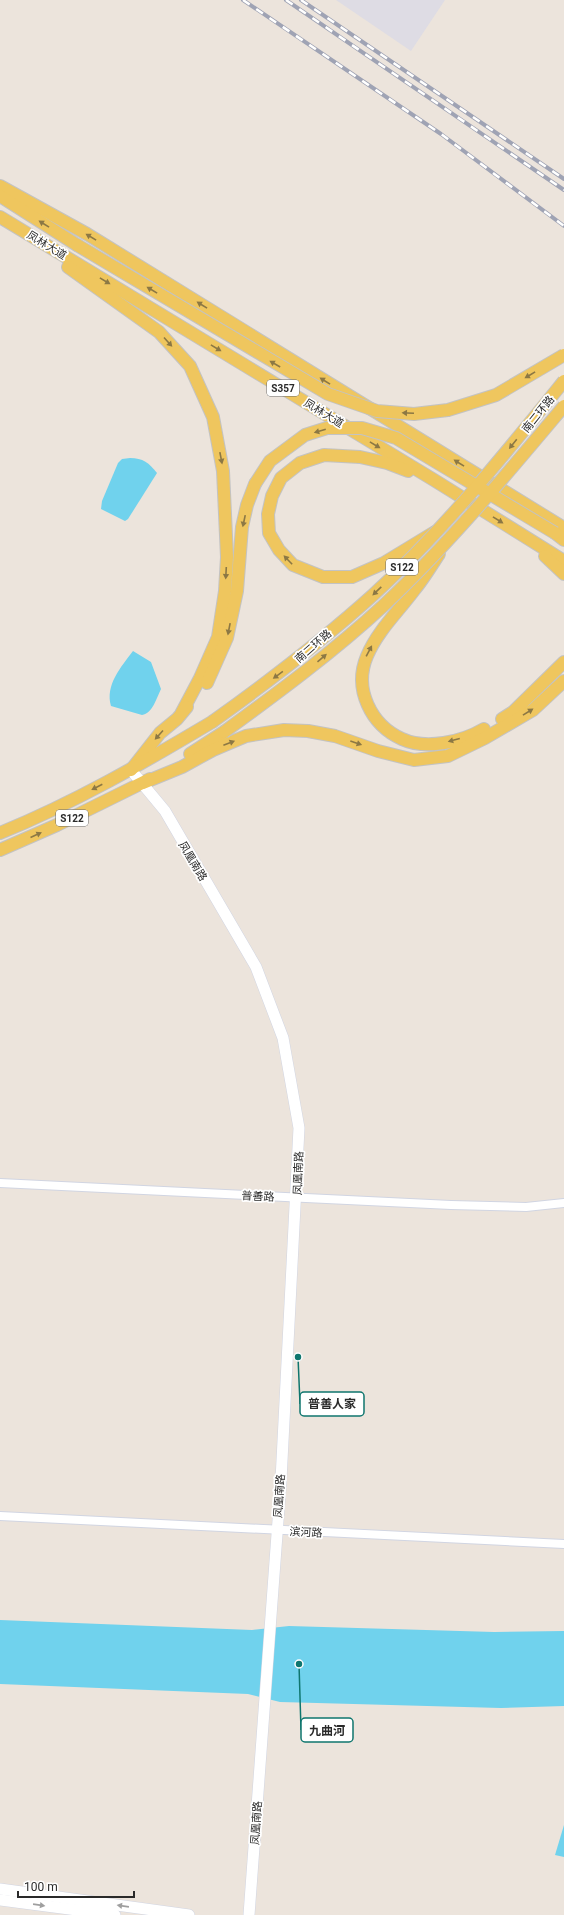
<svg xmlns="http://www.w3.org/2000/svg" width="564" height="1915" viewBox="0 0 564 1915" font-family="Roboto,'Noto Sans SC',sans-serif">
<style>
.industrial{fill:#dedce4}
.water{fill:#70d2ed}
.lines{fill:none;stroke-linecap:round;stroke-linejoin:round}
.street-casing{stroke:#d1d5e2;stroke-width:10}
.secondary-casing{stroke:#d1d5e2;stroke-width:12}
.primary-casing{stroke:#c3c3c3;stroke-width:14}
.street{stroke:#fff;stroke-width:8}
.secondary{stroke:#fff;stroke-width:11}
.primary{stroke:#efc65e;stroke-width:12}
.rail-casing{stroke:#9fa3b4;stroke-width:4}
.rail{stroke:#fff;stroke-width:2.5;stroke-dasharray:8;stroke-linecap:butt}
.primary-bridge-casing{stroke:#c3c3c3;stroke-width:14;stroke-linecap:butt}
.primary-bridge{stroke:#efc65e;stroke-width:12}
.oneway{fill:#8c7844}
.oneway2{fill:#9f9f9f}
.labels{text-anchor:middle;stroke-width:3.5;stroke-linejoin:round;paint-order:stroke}
.shield{fill:#fff;stroke:#6a6a6a;stroke-width:1}
.shield-label{font-size:10px;font-weight:bold;fill:#2a2a2a}
.street-label{font-size:11px;fill:#2a2a2a;stroke:#fff}
.leader{fill:none;stroke:#0f766e;stroke-width:1.5}
.callout-dot{fill:#0f766e;stroke:#fff;stroke-width:1.5}
.callout{fill:#fff;stroke:#0f766e;stroke-width:1.5}
.callout-label{font-size:12px;text-anchor:middle;font-weight:bold;fill:#2a2a2a}
</style>
<rect width="100%" height="100%" fill="#ece4dc"/>
<path class="industrial" d="M336,0H445L411,51Z"/>
<g class="water">
<path d="M130,458C143,458 149,463 157,473L128,519L125,521L101,509L102,501L118,463L122,459Z"/>
<path d="M133,651L151,662L161,689C156,699 153,713 142,715L111,706C105,685 121,667 133,651Z"/>
<path d="M0,1620L252,1630L289,1626L494,1632L564,1631V1706L501,1708L280,1702L248,1694L0,1684Z"/>
<path d="M564,1825V1857L555,1855Z"/>
</g>
<g class="lines">
<g class="street-casing">
<g id="street">
<path d="M0,1183L451,1205L526,1207L564,1203"/>
<path d="M0,1516L564,1544"/>
</g>
</g>
<g class="secondary-casing">
<g id="secondary">
<path d="M131,770L165,811L256,967L283,1038L299,1128L281,1480L249,1915"/>
<path d="M0,1889L189,1915"/>
<path d="M0,1900L115,1915"/>
</g>
</g>
<g class="primary-casing">
<g id="primary">
<path d="M0,186L87,234L564,528"/>
<path d="M0,196L77,245"/>
<path d="M0,217L434,480L564,561"/>
<path d="M68,267L159,332L190,366L213,417L223,471L227,557L225,591L218,637L200,678L182,712"/>
<path d="M408,471L387,463L360,457L324,455L300,463L281,478L272,496L268,514L269,533L279,550L293,565L323,577H352L384,563L435,532"/>
<path d="M555,533L564,540"/>
<path d="M439,554C431,566 424,578 415,589C399,611 378,630 367,656C353,689 371,725 402,739C426,750 462,742 484,729"/>
<path d="M545,556L564,574"/>
<path d="M207,683L227,638L237,591L242,527L247,505L255,484"/>
<path d="M502,719L513,712L564,662"/>
<path d="M190,754L224,732"/>
<path d="M131,770L160,733L177,719L187,707"/>
<path d="M143,783L182,767L213,750L246,736L284,730L308,731L335,736L378,751L414,760L448,756L485,738L533,710L564,681"/>
<path d="M0,833C74,803 143,763 212,722"/>
<path d="M0,850L57,825L150,779"/>
</g>
</g>
<use href="#street" class="street"/>
<use href="#secondary" class="secondary"/>
<use href="#primary" class="primary"/>
<g class="rail-casing">
<g id="rail">
<path d="M243,0L441,134L564,226"/>
<path d="M286,0L564,190"/>
<path d="M301,0L564,179"/>
</g>
</g>
<use href="#rail" class="rail"/>
<g class="primary-bridge-casing">
<g id="primary-bridge">
<path d="M77,245L328,394L377,411L414,414L448,410L496,395L564,355"/>
<path d="M255,484L270,461L305,435L327,428H362L396,438L555,533"/>
<path d="M212,722C268,682 322,641 373,595C443,531 504,455 564,381"/>
<path d="M224,732C279,692 333,652 383,606C448,545 506,475 564,406"/>
</g>
</g>
<use href="#primary-bridge" class="primary-bridge"/>
</g>
<defs><path id="oneway-solid" d="M-6-.8H1V-3.2L6.5 0L1 3.2V.8H-6Z"/></defs>
<g class="oneway">
<use href="#oneway-solid" transform="translate(44 224) rotate(-148)"/>
<use href="#oneway-solid" transform="translate(91 237) rotate(-149)"/>
<use href="#oneway-solid" transform="translate(105 281) rotate(31)"/>
<use href="#oneway-solid" transform="translate(152 290) rotate(-149)"/>
<use href="#oneway-solid" transform="translate(202 305) rotate(-148)"/>
<use href="#oneway-solid" transform="translate(168 342) rotate(48)"/>
<use href="#oneway-solid" transform="translate(216 348) rotate(31)"/>
<use href="#oneway-solid" transform="translate(275 364) rotate(-150)"/>
<use href="#oneway-solid" transform="translate(530 375) rotate(149)"/>
<use href="#oneway-solid" transform="translate(325 381) rotate(-148)"/>
<use href="#oneway-solid" transform="translate(408 413) rotate(-178)"/>
<use href="#oneway-solid" transform="translate(320 431) rotate(164)"/>
<use href="#oneway-solid" transform="translate(513 444) rotate(129)"/>
<use href="#oneway-solid" transform="translate(375 445) rotate(31)"/>
<use href="#oneway-solid" transform="translate(221 458) rotate(79)"/>
<use href="#oneway-solid" transform="translate(459 463) rotate(-148)"/>
<use href="#oneway-solid" transform="translate(498 520) rotate(32)"/>
<use href="#oneway-solid" transform="translate(244 521) rotate(102)"/>
<use href="#oneway-solid" transform="translate(288 560) rotate(-134)"/>
<use href="#oneway-solid" transform="translate(226 573) rotate(93)"/>
<use href="#oneway-solid" transform="translate(377 591) rotate(136)"/>
<use href="#oneway-solid" transform="translate(229 629) rotate(101)"/>
<use href="#oneway-solid" transform="translate(369 651) rotate(-62)"/>
<use href="#oneway-solid" transform="translate(322 658) rotate(-41)"/>
<use href="#oneway-solid" transform="translate(278 675) rotate(144)"/>
<use href="#oneway-solid" transform="translate(528 712) rotate(-32)"/>
<use href="#oneway-solid" transform="translate(159 735) rotate(132)"/>
<use href="#oneway-solid" transform="translate(454 740) rotate(165)"/>
<use href="#oneway-solid" transform="translate(229 743) rotate(-21)"/>
<use href="#oneway-solid" transform="translate(356 743) rotate(19)"/>
<use href="#oneway-solid" transform="translate(97 787) rotate(153)"/>
<use href="#oneway-solid" transform="translate(36 835) rotate(-24)"/>
</g>
<g class="oneway2">
<use href="#oneway-solid" transform="translate(39 1905) rotate(8)"/>
<use href="#oneway-solid" transform="translate(123 1906) rotate(-172)"/>
</g>
<g class="labels">
<g class="shield">
<rect x="267" y="380" width="32" height="16" rx="3"/>
<rect x="386" y="559" width="32" height="16" rx="3"/>
<rect x="56" y="810" width="32" height="16" rx="3"/>
</g>
<g class="shield-label">
<text x="283" y="392">S357</text>
<text x="402" y="571">S122</text>
<text x="72" y="822">S122</text>
</g>
<g class="street-label">
<text transform="translate(47 245) rotate(31)" y="4">凤林大道</text>
<text transform="translate(324 413) rotate(31)" y="4">凤林大道</text>
<text transform="translate(538 414) rotate(-51)" y="4">南二环路</text>
<text transform="translate(313 646) rotate(-41)" y="4">南二环路</text>
<text transform="translate(193 861) rotate(59)" y="4">凤凰南路</text>
<text transform="translate(298 1173) rotate(-88)" y="4">凤凰南路</text>
<text transform="translate(258 1196) rotate(3)" y="4">普善路</text>
<text transform="translate(279 1496) rotate(-86)" y="4">凤凰南路</text>
<text transform="translate(306 1532) rotate(3)" y="4">滨河路</text>
<text transform="translate(256 1823) rotate(-86)" y="4">凤凰南路</text>
</g>
</g>
<path class="leader" d="M298 1357L300 1404M299 1664L301 1730"/>
<g class="callout-dot">
<circle cx="298" cy="1357" r="4"/>
<circle cx="299" cy="1664" r="4"/>
</g>
<g class="callout">
<rect x="300" y="1392" width="64" height="24" rx="4"/>
<rect x="301" y="1718" width="52" height="24" rx="4"/>
</g>
<g class="callout-label">
<text x="332" y="1408">普善人家</text>
<text x="327" y="1735">九曲河</text>
</g>
<path d="M18 1891v6h116v-6" fill="none" stroke="#2a2a2a" stroke-width="2"/>
<text x="24" y="1891" font-size="12" fill="#2a2a2a" stroke="#ffffff" stroke-width="3" paint-order="stroke">100 m</text>
</svg>
